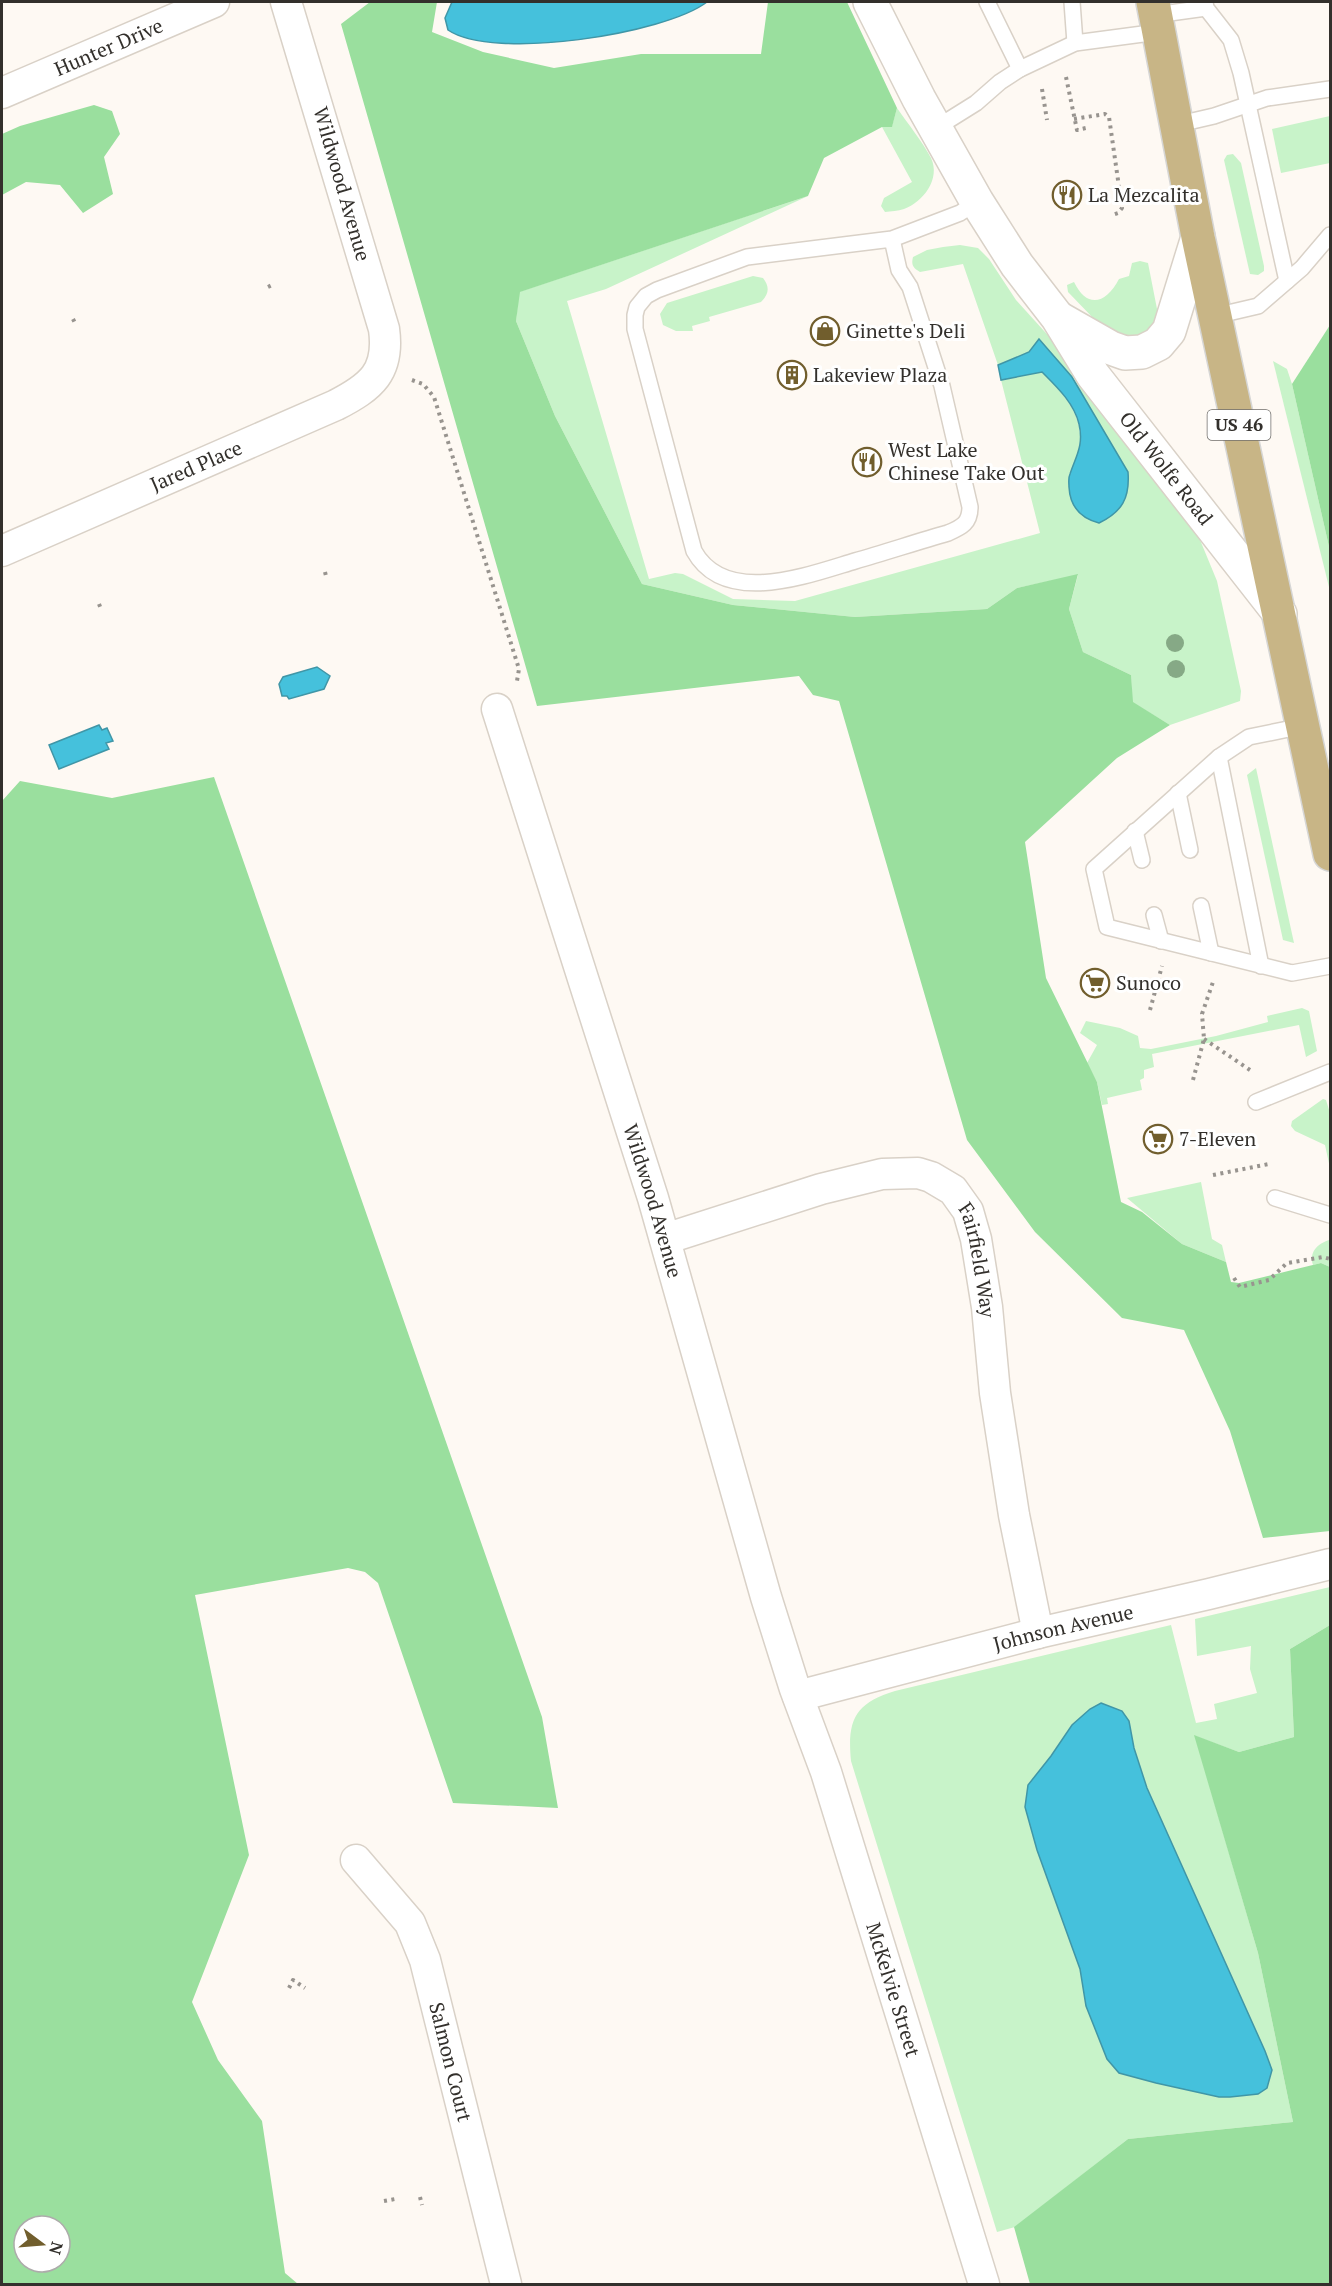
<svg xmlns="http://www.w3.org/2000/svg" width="1332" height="2286" viewBox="0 0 1332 2286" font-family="'PT Serif',serif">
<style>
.green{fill:#c8f3c9}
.forest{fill:#9adf9e;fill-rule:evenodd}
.water{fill:#45c1dc;stroke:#4096a7;stroke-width:1.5}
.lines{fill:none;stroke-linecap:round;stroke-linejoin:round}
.service-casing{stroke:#d9d1c7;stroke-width:18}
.minor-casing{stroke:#d9d1c7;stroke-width:33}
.tertiary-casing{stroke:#d9d1c7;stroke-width:36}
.primary-casing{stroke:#d6d6d5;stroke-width:36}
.path{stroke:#98948f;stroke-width:4;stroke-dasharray:3 4.5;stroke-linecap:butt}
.service{stroke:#fff;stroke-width:15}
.minor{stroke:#fff;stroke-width:30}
.tertiary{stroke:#fff;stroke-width:33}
.primary{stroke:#c8b586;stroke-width:33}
.tree{fill:#86a986}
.labels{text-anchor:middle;stroke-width:6;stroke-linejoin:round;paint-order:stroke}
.shield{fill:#fff;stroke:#706e6b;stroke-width:1.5}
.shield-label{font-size:18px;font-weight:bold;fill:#33302c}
.street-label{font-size:20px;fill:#33302c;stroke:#fff}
.poi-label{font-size:20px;fill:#33302c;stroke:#fff;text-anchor:start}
</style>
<rect width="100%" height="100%" fill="#fef9f3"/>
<g class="green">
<path d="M897,108C908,124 922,141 931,158C941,179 923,202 904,209C898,211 891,211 885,212L881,206L884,198L912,182L882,127L892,126Z"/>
<path d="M1330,116V163L1281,173L1272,129Z"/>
<path d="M1233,154L1241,163L1264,266V271L1258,275L1250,274L1224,160L1227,155Z"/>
<path d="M808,196L606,289L567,301L649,579L675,573L683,574L733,599L795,601L1040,533L1001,380L1042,372C1074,403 1094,431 1069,475L1128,472L1039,340L1029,352L998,365L963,264L920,272C913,268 911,265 913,257L927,250L943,247L960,245L978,248L989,259L1016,300L1074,364L1198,535L1217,581L1241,691L1240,701L1170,725L1132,702L1131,675L1083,652L1069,609L1078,575L1017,588L987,609L855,617L733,605L642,584L555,416L516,321L519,292Z"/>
<path d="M1140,261L1148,263L1158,314L1153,327L1139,337L1120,336L1096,321L1068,292L1067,285L1074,282C1087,309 1106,304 1119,279L1129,276L1132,263Z"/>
<path d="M753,276L763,278C770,287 769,294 761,302L709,317L710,321L692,326L693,331H676L663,325L660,314L667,303Z"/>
<path d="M1273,361L1287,369L1292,384L1330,551V591Z"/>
<path d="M1256,768L1294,943L1283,940L1247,775Z"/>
<path d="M1302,1008L1309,1011L1317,1051L1306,1057L1299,1025L1152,1054L1154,1067L1144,1070V1078L1140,1080L1142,1090L1107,1098L1108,1104L1102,1105L1097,1082L1087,1063L1097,1045L1080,1033L1086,1021L1120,1028L1138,1036L1140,1048L1151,1049L1216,1036L1268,1022L1267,1016Z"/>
<path d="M1323,1099L1326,1100L1330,1113V1168L1325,1145L1295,1131L1291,1126L1292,1121Z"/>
<path d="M1201,1182L1212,1239L1222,1245L1226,1262L1182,1244L1127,1198Z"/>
<path d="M1329,1240L1330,1267L1321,1263L1313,1265C1309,1252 1317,1244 1329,1240Z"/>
<path d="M1330,1587V1625L1290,1649L1294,1737L1239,1752L1195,1736L1258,1953L1293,2122L1128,2139L1015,2227L997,2232L851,1761C847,1720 855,1703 895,1691L1171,1625L1196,1723L1217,1719L1214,1704L1257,1693L1250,1669L1251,1646L1197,1656L1195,1619Z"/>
</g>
<g class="forest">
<path d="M370,2H437L432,32L483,52L554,68L641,54H761L768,2H847L897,108L892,127H882L824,158L808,196L520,292L516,321L555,416L642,584L733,605L855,617L987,609L1017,588L1078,574L1069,609L1083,652L1131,675L1133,702L1170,725L1117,758L1025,842L1046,978L1097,1082L1121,1202L1142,1212L1182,1244L1226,1262L1231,1282L1239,1283L1321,1263L1330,1267V1531L1263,1538L1230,1431L1184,1330L1122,1318L1035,1232L967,1140L839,701L813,695L799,676L537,706L341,24Z"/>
<path d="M94,105L112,111L120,134L104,157L113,194L83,213L60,185L26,182L2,195V134L20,126Z"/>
<path d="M1330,325V551L1292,384Z"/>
<path d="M214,777L542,1717L558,1808L453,1803L378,1583L365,1572L348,1568L195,1595L249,1855L192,2002L218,2060L262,2121L285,2273L298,2284H2V801L20,781L112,798ZM24,2226H60V2262H24Z"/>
<path d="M1330,1625V2284H1030L1014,2227L1128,2139L1293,2122L1258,1953L1194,1735L1239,1752L1294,1737L1290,1649Z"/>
</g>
<g class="water">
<path d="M452,2H707C665,34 493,61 448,30L445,18Z"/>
<path d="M1039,339L1072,377L1128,472C1130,498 1122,512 1099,523C1080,518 1070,507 1069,487C1069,483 1068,478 1070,474C1076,456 1084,445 1079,424C1074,403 1057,387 1042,372L1001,380L998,365L1029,352Z"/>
<path d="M317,667L330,676L324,689L289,699L287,696H282L279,684L283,677Z"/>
<path d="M99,725L102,730L107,728L113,741L106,743L109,749L59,769L49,745Z"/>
<path d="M1101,1703L1122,1711L1129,1721L1134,1748L1147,1788L1265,2051L1272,2070L1267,2088L1258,2094L1230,2097H1219L1156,2083L1119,2073L1107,2059L1086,2006L1080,1969L1037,1850L1025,1807L1028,1785L1051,1756L1072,1725L1090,1709Z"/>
</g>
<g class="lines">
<g class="service-casing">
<g id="service">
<path d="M987,2L1020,69"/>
<path d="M1072,2L1075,43"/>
<path d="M1205,2L1206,8L1231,40L1241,73L1287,281"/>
<path d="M1155,15L1206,8"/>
<path d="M1175,125L1214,116L1267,98L1330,89"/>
<path d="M936,128L976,103L1000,82L1020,69L1075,43L1158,32"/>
<path d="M892,239L899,270L910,287L942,386L970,507C970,523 962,527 948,533C917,542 886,552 855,561C808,575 725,607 694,551L635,329V315L637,307L646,296L657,290L747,257L892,239L960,213L977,202"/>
<path d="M1215,316L1258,306L1302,268L1330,235"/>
<path d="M1303,726L1249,737L1219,757L1094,869L1107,927L1292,973L1330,966"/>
<path d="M1219,757L1261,966"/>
<path d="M1178,793L1190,850"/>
<path d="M1135,831L1142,860"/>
<path d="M1201,906L1211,953"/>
<path d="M1154,915L1161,941"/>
<path d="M1256,1102L1330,1072"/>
<path d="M1275,1198L1330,1215"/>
</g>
</g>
<g class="minor-casing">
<g id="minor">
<path id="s1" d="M2,93L214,2"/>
<path id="s2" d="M2,551L336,405C371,387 390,372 384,329L286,2"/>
<path id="s3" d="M497,709L653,1198L766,1597L795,1689L826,1772L984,2284"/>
<path id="s4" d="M665,1239L821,1189L882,1174L918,1173L931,1177L953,1190L968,1211L976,1239L987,1307L995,1393L1014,1515L1038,1633"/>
<path id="s5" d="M798,1696L1038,1633L1209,1594L1330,1564"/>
<path id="s6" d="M356,1860L410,1923L425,1960L506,2284"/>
</g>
</g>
<g class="tertiary-casing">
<g id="tertiary">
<path id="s7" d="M870,2L919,99L977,202L1017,265L1058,318L1093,375L1280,614"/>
<path d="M1060,319L1111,348L1125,353L1142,352L1158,344L1169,331L1198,237"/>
</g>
</g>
<g class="primary-casing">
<path id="primary" d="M1153,2L1198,237L1330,854"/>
</g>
<g class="path">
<path d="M1066,77L1077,130L1086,128V131"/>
<path d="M1042,89L1047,120"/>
<path d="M1074,119L1105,114L1109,117L1122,208L1118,213L1112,215"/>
<path d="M268,287L274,284"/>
<path d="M73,319L76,325"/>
<path d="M412,380L423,384L434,397L519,669L517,681"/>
<path d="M325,572L326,576"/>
<path d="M99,604L101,609"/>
<path d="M1150,1010L1162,966"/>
<path d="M1204,1039L1250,1070"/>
<path d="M1193,1080L1204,1039L1202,1014L1214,979"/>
<path d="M1213,1175L1269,1164"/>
<path d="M1234,1278L1240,1287L1269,1280L1287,1263L1323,1257L1330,1259"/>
<path d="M289,1988L293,1980L305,1988"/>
<path d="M420,2197L422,2205"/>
<path d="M384,2201L395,2199"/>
</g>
<use href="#service" class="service"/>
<use href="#minor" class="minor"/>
<use href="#tertiary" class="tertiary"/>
<use href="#primary" class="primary"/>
</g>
<g class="tree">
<circle cx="1175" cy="643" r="9"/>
<circle cx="1176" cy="669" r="9"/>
</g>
<defs>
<g id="restaurant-ring" transform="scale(1.5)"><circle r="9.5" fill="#fff" stroke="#715e2d" stroke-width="1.5"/><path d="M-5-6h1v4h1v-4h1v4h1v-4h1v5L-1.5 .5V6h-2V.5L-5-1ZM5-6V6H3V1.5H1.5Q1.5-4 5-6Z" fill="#715e2d"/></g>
<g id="shop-ring" transform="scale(1.5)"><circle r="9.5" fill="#fff" stroke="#715e2d" stroke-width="1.5"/><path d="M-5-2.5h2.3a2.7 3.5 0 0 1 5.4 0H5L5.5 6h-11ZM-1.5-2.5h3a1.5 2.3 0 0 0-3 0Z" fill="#715e2d"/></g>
<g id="building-ring" transform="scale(1.5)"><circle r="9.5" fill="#fff" stroke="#715e2d" stroke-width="1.5"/><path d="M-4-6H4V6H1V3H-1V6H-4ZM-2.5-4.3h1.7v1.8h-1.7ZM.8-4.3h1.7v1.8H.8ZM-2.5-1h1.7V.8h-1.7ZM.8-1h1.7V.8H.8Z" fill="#715e2d"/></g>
<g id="supermarket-ring" transform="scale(1.5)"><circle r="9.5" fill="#fff" stroke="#715e2d" stroke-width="1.5"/><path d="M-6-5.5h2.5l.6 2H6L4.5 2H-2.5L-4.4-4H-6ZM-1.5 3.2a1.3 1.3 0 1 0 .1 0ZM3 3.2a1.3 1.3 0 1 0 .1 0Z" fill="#715e2d"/></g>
</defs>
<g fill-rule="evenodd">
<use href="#restaurant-ring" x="1067" y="195"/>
<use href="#shop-ring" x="825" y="331"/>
<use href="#building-ring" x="792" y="375"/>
<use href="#restaurant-ring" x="867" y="462"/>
<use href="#supermarket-ring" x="1095" y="983"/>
<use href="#supermarket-ring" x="1158" y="1139"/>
</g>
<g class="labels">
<rect class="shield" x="1207.5" y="410" width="63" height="30" rx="4.5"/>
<g class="shield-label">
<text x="1239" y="431">US 46</text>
</g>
<g class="street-label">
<text dy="7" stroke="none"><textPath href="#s1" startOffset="116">Hunter Drive</textPath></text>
<text transform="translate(342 184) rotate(74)" y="7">Wildwood Avenue</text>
<text dy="7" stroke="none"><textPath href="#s2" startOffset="212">Jared Place</textPath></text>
<text dy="7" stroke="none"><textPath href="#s7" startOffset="554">Old Wolfe Road</textPath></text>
<text dy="7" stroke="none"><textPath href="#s3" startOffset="516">Wildwood Avenue</textPath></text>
<text dy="7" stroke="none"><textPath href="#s4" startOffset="378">Fairfield Way</textPath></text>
<text dy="7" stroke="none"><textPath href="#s5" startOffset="274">Johnson Avenue</textPath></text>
<text dy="7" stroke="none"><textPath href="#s3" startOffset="1341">McKelvie Street</textPath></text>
<text dy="7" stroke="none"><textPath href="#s6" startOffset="228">Salmon Court</textPath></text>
</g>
<g class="poi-label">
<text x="1088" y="202">La Mezcalita</text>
<text x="846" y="338">Ginette's Deli</text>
<text x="813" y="382">Lakeview Plaza</text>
<text x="888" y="457">West Lake<tspan x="888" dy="23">Chinese Take Out</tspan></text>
<text x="1116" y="990">Sunoco</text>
<text x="1179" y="1146">7-Eleven</text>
</g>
</g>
<rect width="1332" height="2286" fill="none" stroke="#33302c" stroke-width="6"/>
<g transform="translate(42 2244) rotate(106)"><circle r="28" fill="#ffffff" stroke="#adacab" stroke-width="1.5"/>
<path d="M0-4.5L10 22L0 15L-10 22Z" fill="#715e2d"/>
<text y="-9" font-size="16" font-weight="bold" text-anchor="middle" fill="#33302c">N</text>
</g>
</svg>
